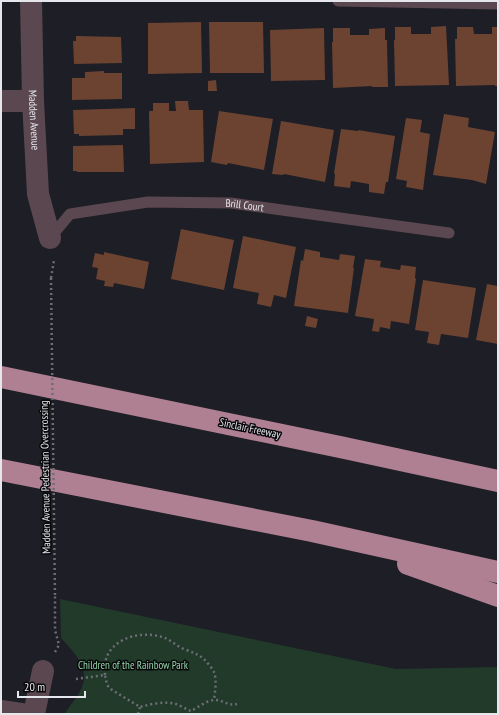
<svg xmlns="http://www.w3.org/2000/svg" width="499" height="715" viewBox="0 0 499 715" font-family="'PT Sans Narrow',sans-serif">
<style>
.green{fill:#213a2a}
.building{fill:#6c4331}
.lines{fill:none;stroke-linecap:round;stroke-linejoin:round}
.path{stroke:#6d6e75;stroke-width:2.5;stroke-dasharray:2 3;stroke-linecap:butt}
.service{stroke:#5b474f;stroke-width:11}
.minor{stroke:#5b474f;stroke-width:22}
.motorway{stroke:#af7f92;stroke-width:22}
.path-bridge{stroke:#6d6e75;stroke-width:2.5;stroke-dasharray:2 3;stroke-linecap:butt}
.labels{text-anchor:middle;stroke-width:3;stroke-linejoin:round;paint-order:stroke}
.street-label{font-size:11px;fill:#e6e7ec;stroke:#08080b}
.park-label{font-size:11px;fill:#92d6a9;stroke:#08080b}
</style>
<rect width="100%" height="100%" fill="#1d1e26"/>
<path class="green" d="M60,599L396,669L498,667V714H65C70,704 80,695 83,684C89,667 72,650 61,638Z"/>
<g class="building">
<path d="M201,22L202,73L148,74V23Z"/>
<path d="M209,22H263L264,73H210Z"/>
<path d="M446,26L449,85L395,86L394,40H395V27H411V34H431V27Z"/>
<path d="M457,27H473L474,34H492V27H498V86H495V85L456,86L455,39H457Z"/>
<path d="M324,28L325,80L271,81L270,30Z"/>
<path d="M333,28H350V35H369V29L385,28V40H387L388,87H372V86L333,88L332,42H333Z"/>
<path d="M76,36L121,37L122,63L74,64L73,41H76Z"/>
<path d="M104,71V73H122V99L72,100V78H85V72Z"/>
<path d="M216,80L217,91H208V81Z"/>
<path d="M175,101H188L189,110H203L204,162L150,164L149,111H153V103H169V111H176Z"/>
<path d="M135,108V129H123V135L79,136V134H74L73,110Z"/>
<path d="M219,111L273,119L264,170L228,163L227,165L211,162Z"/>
<path d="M444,114L469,118L468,127L495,132L486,184L472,180L433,175Z"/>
<path d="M406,118L422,120L420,132L430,134L423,190L406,187L407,181L396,179Z"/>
<path d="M281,121L334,130L325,182L284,174L283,175L272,174Z"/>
<path d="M341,129L358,131V130L395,136L388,182H386L384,194L369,192V184L351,181L350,188L334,186L335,174L334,173Z"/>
<path d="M123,145L124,172H77V171H73V146Z"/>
<path d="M181,229L234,240L224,290L171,279Z"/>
<path d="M243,236L296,247L286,298L274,295L271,307L257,304L259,293L233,288Z"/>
<path d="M305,249L320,252V257L339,260L340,254L355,256L353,268H354L348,313L294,306L301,260L303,261Z"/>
<path d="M104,252L149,262L144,289L114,283L113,287L104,286L105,281L96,279L98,268L92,267L95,253L104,255Z"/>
<path d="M365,259L381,261L380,267L400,270L401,265L416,267L415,278L416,279L409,324L391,321L390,329L380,327L379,332L372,331L374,319L355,316Z"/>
<path d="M423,280L476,288L468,338L441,334L439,345L427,343L429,332L415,330Z"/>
<path d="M487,284L498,286V344L476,340Z"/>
<path d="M307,316L318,319L316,328L305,326Z"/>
</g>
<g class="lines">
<g class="path">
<path d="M51,278L54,260"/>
<path d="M55,652L59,645L55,630V596"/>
<path d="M105,675C100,642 136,629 162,637C170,639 176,646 184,649C194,653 202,655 209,665C211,667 213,670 214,672C217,680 215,692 214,700"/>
<path d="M76,679L105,675L107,685L112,690L140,707C151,704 164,701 176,704C181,706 186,709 191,711C197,708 207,700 215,700C223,700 227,706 237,704"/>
<path d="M138,714L140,707"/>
</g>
<g class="service">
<path d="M338,1L498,4"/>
<path id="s1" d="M50,238L70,214L148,202L231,203L449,233"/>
</g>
<g class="minor">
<path id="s2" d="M31,1L33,101L38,194L50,238"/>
<path d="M1,101H33"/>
<path d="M1,711L21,714"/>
<path d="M34,714L43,671"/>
</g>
<g class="motorway">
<path d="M1,377L340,447L498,481"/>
<path d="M1,470L312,531L498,572"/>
<path d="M408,564L498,596"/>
</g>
<path class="path-bridge" d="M51,278L55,596"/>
</g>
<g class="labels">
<g class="street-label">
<text dy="4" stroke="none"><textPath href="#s2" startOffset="119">Madden Avenue</textPath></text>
<text dy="4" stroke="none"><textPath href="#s1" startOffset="207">Brill Court</textPath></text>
<text transform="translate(250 428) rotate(12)" y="4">Sinclair Freeway</text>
<text transform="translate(45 477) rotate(-91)" y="4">Madden Avenue Pedestrian Overcrossing</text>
</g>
<g class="park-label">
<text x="133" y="669">Children of the Rainbow Park</text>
</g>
</g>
<rect width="499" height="715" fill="none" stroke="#e6e7ec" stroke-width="4"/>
<path d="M18 691v6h67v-6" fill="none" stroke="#e6e7ec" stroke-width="2"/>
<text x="24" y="691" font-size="12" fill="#e6e7ec" stroke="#08080b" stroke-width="3" paint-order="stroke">20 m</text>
</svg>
